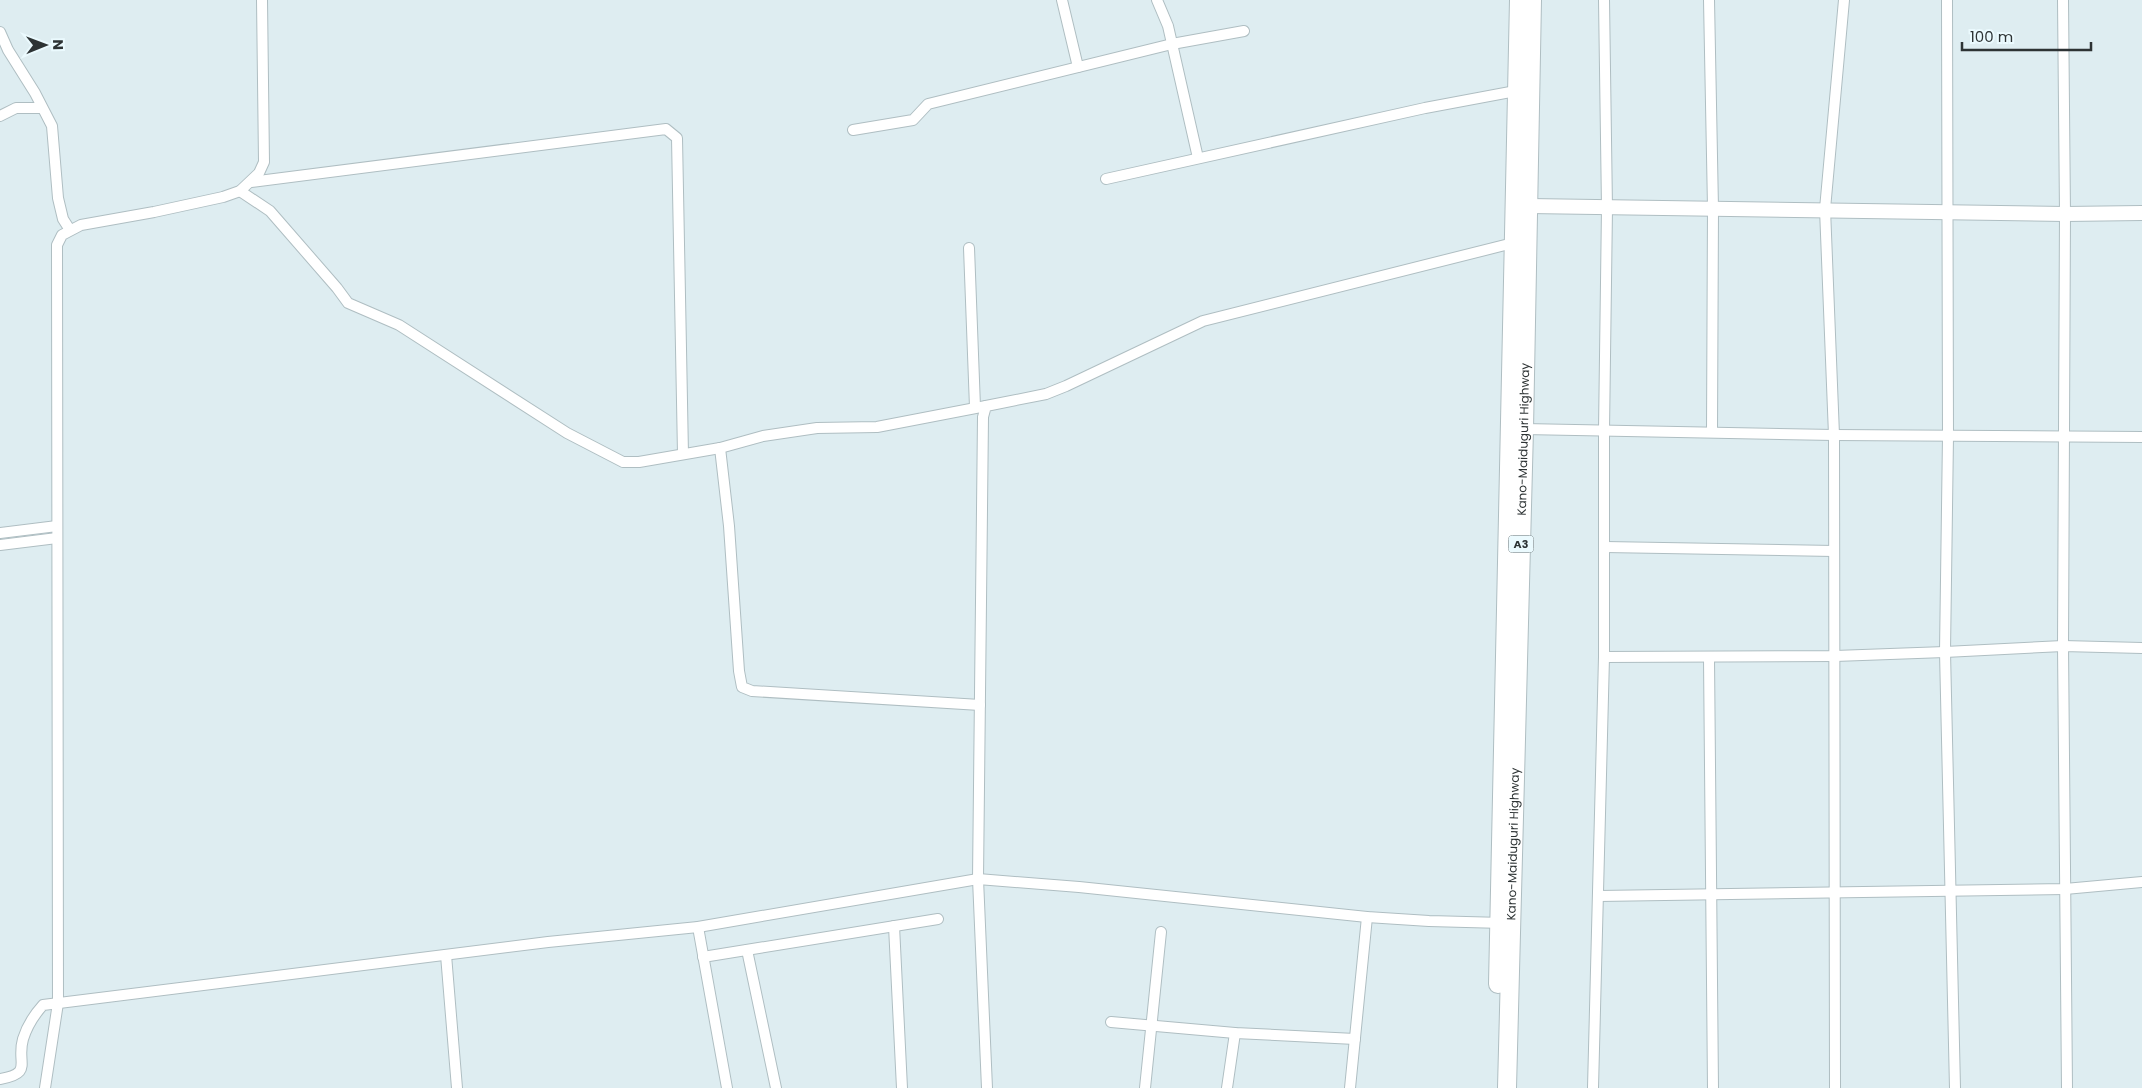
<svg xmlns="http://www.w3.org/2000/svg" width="2142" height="1088" viewBox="0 0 2142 1088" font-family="Poppins,sans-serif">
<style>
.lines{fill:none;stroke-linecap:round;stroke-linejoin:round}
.street-casing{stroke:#afbec2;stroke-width:12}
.secondary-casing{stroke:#afbec2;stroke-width:16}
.highway-casing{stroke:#afbec2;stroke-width:20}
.street{stroke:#fff;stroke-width:10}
.secondary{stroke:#fff;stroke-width:14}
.highway{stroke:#fff;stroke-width:18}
.labels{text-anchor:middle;stroke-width:4;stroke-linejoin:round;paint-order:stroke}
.shield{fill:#ebfafe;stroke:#666f71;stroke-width:1}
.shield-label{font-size:11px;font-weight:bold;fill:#2d3334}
.street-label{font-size:12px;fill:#2d3334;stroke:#ebfafe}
</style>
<rect width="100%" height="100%" fill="#deedf1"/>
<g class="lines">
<g class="street-casing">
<g id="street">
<path d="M1062,0L1078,67"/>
<path d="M1157,0L1168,26L1198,158"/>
<path d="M1709,0L1713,208L1712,432"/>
<path d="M1947,0L1948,436L1945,652L1955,1088"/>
<path d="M2063,0L2065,214L2063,646L2067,1088"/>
<path d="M0,32L8,50L35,93L52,126L58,198L63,219L70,230"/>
<path d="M0,116L16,108H42"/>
<path d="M853,130L913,120L928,104L1172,44L1244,31"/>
<path d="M1106,179L1425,108L1521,90"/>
<path d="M251,182L666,129L677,138L683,454"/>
<path d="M240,191L270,211L337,288L348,303L399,325L567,433L623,462H639L720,448L763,436L817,428L877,427L986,406"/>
<path d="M969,248L975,407"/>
<path d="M1521,429L1834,435L2142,437"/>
<path d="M720,448L729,526L739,671L742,687L752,691L980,705"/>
<path d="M0,533L57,526"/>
<path d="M0,545L57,538"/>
<path d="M1605,547L1834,551"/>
<path d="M1604,657L1835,656L1945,652L2063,646L2142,648"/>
<path d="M1709,658L1713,1088"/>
<path d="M1599,896L2065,889L2142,882"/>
<path d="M894,926L902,1088"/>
<path d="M698,927L727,1088"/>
<path d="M747,950L776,1088"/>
<path d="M446,955L457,1088"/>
<path d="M703,957L938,919"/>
<path d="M1111,1022L1235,1033L1355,1039"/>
<path d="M0,1079C34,1073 16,1063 23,1039C27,1026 34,1015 43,1005L548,942L698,927L978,879L1079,887L1367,917L1429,921L1503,923"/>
<path d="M45,1088L58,1003L57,245L62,235L81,225L154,212L223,197L240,191L259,173L264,162L262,0"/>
<path d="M987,1088L978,879L983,417L986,406L1046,394L1066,386L1203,321L1513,243"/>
<path d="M1145,1088L1161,932"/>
<path d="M1227,1088L1235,1033"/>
<path d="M1350,1088L1367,917"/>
<path d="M1593,1088L1604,657V431L1607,208L1604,0"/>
<path d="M1835,1088L1834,435L1825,209L1844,0"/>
</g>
</g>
<g class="secondary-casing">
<path id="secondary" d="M1529,206L2065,214L2142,213"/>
</g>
<g class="highway-casing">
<g id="highway">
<path d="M1498,984L1519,0"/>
<path id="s1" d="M1507,1088L1524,429L1532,0"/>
</g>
</g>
<use href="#street" class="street"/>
<use href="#secondary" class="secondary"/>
<use href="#highway" class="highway"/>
</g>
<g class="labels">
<rect class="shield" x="1508.5" y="535.5" width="25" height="17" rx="4"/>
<g class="shield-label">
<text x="1521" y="548">A3</text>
</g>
<g class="street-label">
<text dy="4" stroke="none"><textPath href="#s1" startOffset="649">Kano-Maiduguri Highway</textPath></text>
<text dy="4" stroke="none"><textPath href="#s1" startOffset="244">Kano-Maiduguri Highway</textPath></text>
</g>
</g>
<g transform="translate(45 45) rotate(89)" stroke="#ebfafe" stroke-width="4" paint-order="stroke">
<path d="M0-4L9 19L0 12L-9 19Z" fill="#2d3334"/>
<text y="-8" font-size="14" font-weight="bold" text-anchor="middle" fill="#2d3334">N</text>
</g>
<path d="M1962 42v8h129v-8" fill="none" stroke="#2d3334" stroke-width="2.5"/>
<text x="1970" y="42" font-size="15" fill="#2d3334" stroke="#ebfafe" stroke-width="4" paint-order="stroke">100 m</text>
</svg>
